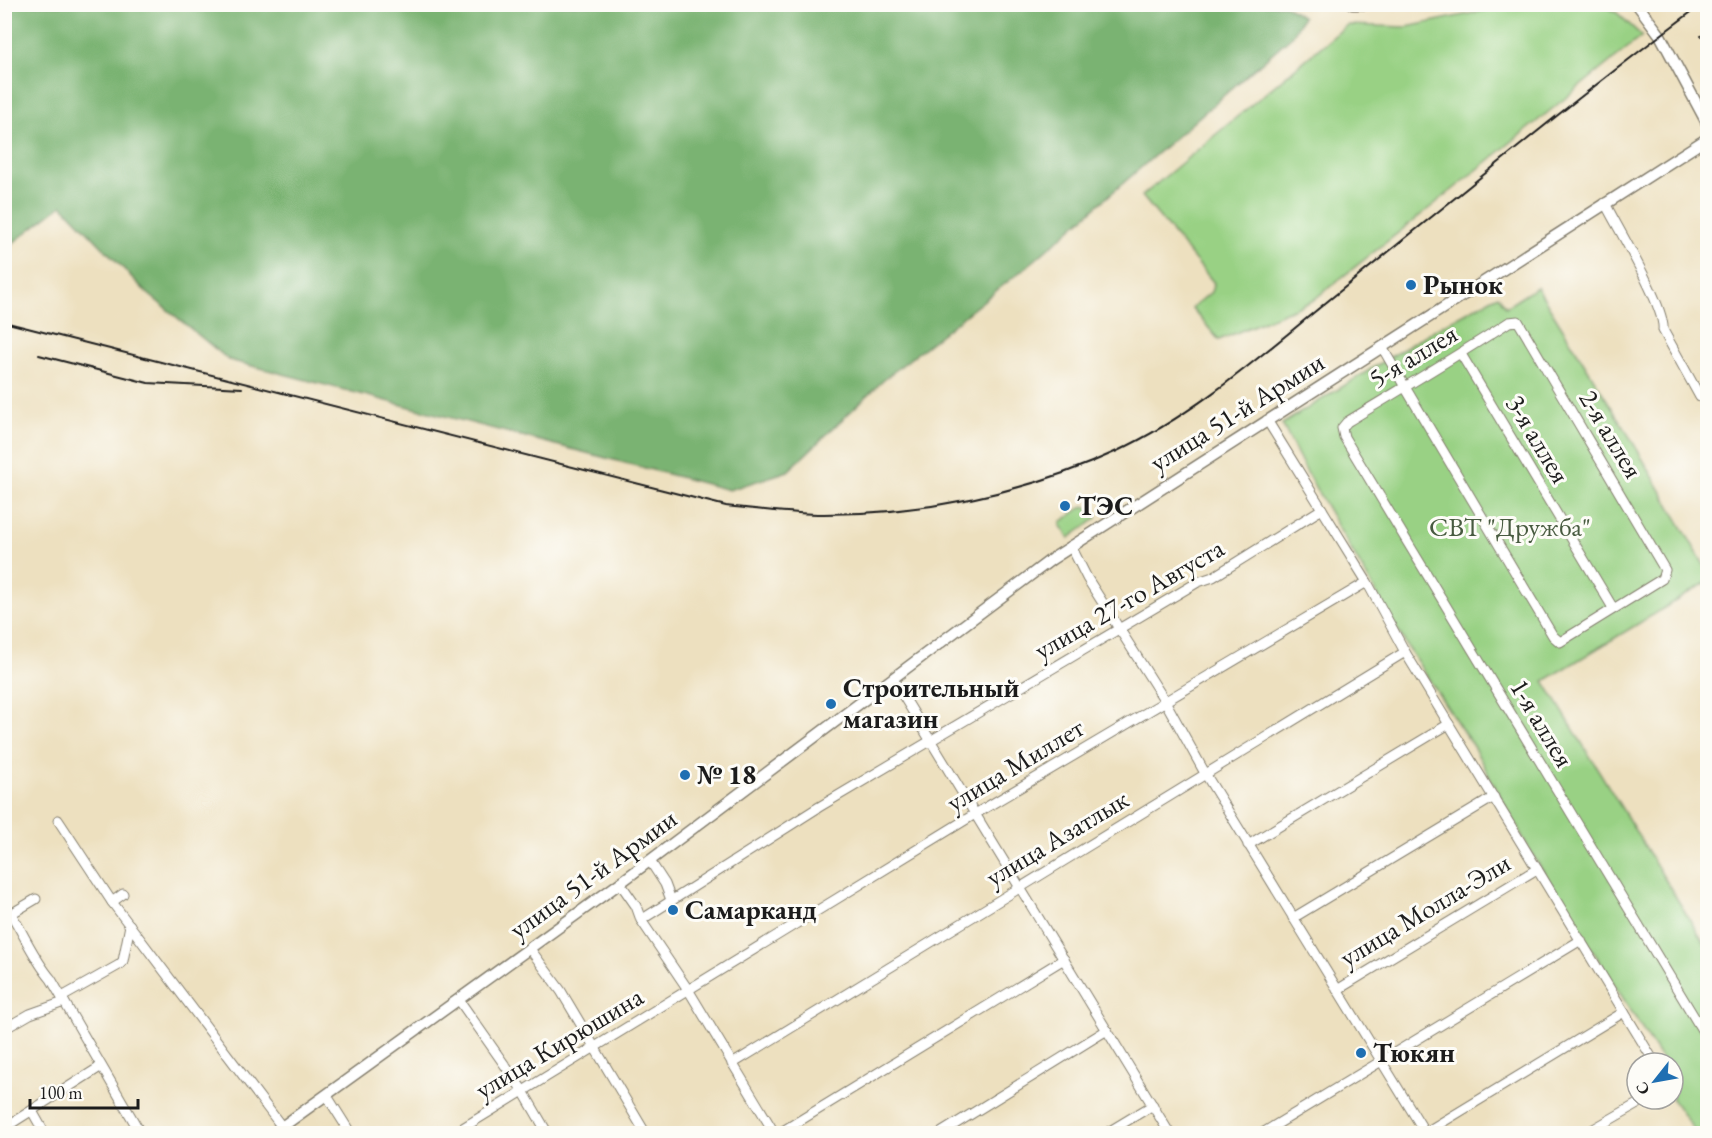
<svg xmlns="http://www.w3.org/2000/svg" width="1712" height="1138" viewBox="0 0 1712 1138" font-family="'EB Garamond',serif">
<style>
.green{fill:#99d184;stroke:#5a7650;stroke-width:1.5}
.forest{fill:#7ab372;stroke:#4b6847;stroke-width:1.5}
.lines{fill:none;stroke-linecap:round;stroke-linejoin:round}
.minor-casing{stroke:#847e6e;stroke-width:11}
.major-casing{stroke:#847e6e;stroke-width:13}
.minor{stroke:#fff;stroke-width:9}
.major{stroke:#fff;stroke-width:10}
.rail{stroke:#1c1c1c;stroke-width:2}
.poi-dot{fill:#1f6fb2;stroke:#fdfcf7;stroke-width:2}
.labels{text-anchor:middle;stroke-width:6;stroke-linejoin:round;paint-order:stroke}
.poi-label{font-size:27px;font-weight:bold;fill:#1c1c1c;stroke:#fdfcf7;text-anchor:start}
.street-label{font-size:27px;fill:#1c1c1c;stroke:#fdfcf7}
.park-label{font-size:27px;fill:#485b40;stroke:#fdfcf7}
</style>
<rect width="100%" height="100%" fill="#fdfcf7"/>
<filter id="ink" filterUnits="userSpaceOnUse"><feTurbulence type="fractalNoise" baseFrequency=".0167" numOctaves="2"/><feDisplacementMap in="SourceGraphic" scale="12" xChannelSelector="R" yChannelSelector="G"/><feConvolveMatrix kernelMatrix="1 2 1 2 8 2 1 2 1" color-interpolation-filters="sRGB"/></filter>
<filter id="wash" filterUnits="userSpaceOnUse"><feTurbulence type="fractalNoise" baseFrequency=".008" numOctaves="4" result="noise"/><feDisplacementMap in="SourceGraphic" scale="24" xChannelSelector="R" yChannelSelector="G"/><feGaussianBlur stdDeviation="1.35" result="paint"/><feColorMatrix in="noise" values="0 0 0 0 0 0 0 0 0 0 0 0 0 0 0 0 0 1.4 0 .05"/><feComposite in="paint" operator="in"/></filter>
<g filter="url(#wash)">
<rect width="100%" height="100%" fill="#ede0bf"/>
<g class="green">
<path d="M1599,4L1615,11L1642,36L1456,187L1312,301L1219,340L1192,308L1211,292L1214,283L1142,196L1347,25L1407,27L1511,5Z"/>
<path d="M1537,287L1631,439L1707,570V582L1544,681L1707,948V1133H1696L1672,1099L1677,1085L1673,1078V1063H1664L1532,854L1474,748L1407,646L1308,475L1282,424L1434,330L1498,295L1506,307Z"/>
<path d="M1084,506L1094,511L1097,518L1069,538L1061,526V522Z"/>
</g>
<path class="forest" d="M1285,5L1303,17L1293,35L1035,260L887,377L788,471L729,490L229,360L146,292L62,205L5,249V5Z"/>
</g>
<g filter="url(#ink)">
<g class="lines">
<g class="minor-casing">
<g id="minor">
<path d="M1605,203C1617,227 1666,308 1663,330L1700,397"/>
<path d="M1382,347L1405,387L1553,636L1560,642L1662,579L1665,570L1518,321L1509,322C1456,357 1401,389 1347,422L1342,428L1344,437L1708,1040"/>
<path d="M1461,354L1613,608"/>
<path d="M1267,420L1367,582L1405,652L1655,1063"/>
<path d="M1071,546L1087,578L1165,701L1206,775L1426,1134"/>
<path d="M893,679L1170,1134"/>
<path d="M58,820L112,902"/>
<path d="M1248,845L1449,724"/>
<path d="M650,861L665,884L671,900"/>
<path d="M620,883L636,906L641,920L689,991L775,1134"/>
<path d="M123,894L112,902L282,1127"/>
<path d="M11,914C25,936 34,959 51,979L141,1134"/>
<path d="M4,918L36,899"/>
<path d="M1293,918L1494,797"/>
<path d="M641,920L819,807L1198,582L1213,577L1322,509"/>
<path d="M530,949L561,991L646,1134"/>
<path d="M1337,990L1537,869"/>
<path d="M62,997L119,965L123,961L130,925"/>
<path d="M459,1000L523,1091L548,1134"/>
<path d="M4,1029L30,1014L64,1002"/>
<path d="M732,1064L1405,652"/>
<path d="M327,1096L351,1134"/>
<path d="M32,1111L45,1134"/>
<path d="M4,1128L100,1067"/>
<path d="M453,1134L975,814L1367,582"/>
<path d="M778,1134L1064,959"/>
<path d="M939,1134L1107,1030"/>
<path d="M1105,1134L1153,1105"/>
<path d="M1261,1134L1581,940"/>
<path d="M1423,1134L1624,1012"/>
<path d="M1585,1134L1646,1099"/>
</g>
</g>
<g class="major-casing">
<g id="major">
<path d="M1352,4H1379"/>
<path d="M1637,4L1660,35L1708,125"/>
<path d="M272,1134L620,883L1052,559L1708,138"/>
</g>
</g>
<use href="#minor" class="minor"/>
<use href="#major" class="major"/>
<g class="rail">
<path d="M1701,36L1708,31"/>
<path d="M4,322L726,506C756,509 787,513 817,514C919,515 1024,494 1117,451C1199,413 1269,348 1339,292C1459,195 1578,96 1702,4"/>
<path d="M39,355L148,383L242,388"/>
</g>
</g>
</g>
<g class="poi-dot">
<circle cx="1411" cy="285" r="6"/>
<circle cx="1065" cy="506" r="6"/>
<circle cx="831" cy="704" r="6"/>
<circle cx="685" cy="775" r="6"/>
<circle cx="673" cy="910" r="6"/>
<circle cx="1361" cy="1053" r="6"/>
</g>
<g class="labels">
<g class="poi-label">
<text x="1423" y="294">Рынок</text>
<text x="1077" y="515">ТЭС</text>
<text x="843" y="697">Строительный<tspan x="843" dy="31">магазин</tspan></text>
<text x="697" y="784">№ 18</text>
<text x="685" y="919">Самарканд</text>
<text x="1373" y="1062">Тюкян</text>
</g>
<g class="street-label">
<text transform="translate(1413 356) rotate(-31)" y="9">5-я аллея</text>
<text transform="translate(1237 412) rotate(-32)" y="9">улица 51-й Армии</text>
<text transform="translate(1611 434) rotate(59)" y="9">2-я аллея</text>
<text transform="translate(1538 439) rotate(59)" y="9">3-я аллея</text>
<text transform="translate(1129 599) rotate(-30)" y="9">улица 27-го Августа</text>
<text transform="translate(1542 723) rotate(59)" y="9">1-я аллея</text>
<text transform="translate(1015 765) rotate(-31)" y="9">улица Миллет</text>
<text transform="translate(1057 838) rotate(-31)" y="9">улица Азатлык</text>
<text transform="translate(593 874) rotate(-36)" y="9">улица 51-й Армии</text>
<text transform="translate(1425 910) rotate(-31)" y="9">улица Молла-Эли</text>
<text transform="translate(559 1043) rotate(-31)" y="9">улица Кирюшина</text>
</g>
<g class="park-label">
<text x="1510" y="536">СВТ "Дружба"</text>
</g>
</g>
<rect width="1712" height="1138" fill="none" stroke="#fdfcf7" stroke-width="24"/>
<g transform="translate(1655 1081) rotate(239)"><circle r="28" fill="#fdfcf7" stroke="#a3a29f" stroke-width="1.5"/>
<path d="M0-4.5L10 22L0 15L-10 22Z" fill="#1f6fb2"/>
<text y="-9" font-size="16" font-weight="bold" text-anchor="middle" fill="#1c1c1c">С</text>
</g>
<path d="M30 1099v9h108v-9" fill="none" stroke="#1c1c1c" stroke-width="3"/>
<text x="39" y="1099" font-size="18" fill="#1c1c1c" stroke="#fdfcf7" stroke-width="4.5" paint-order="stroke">100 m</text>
</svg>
